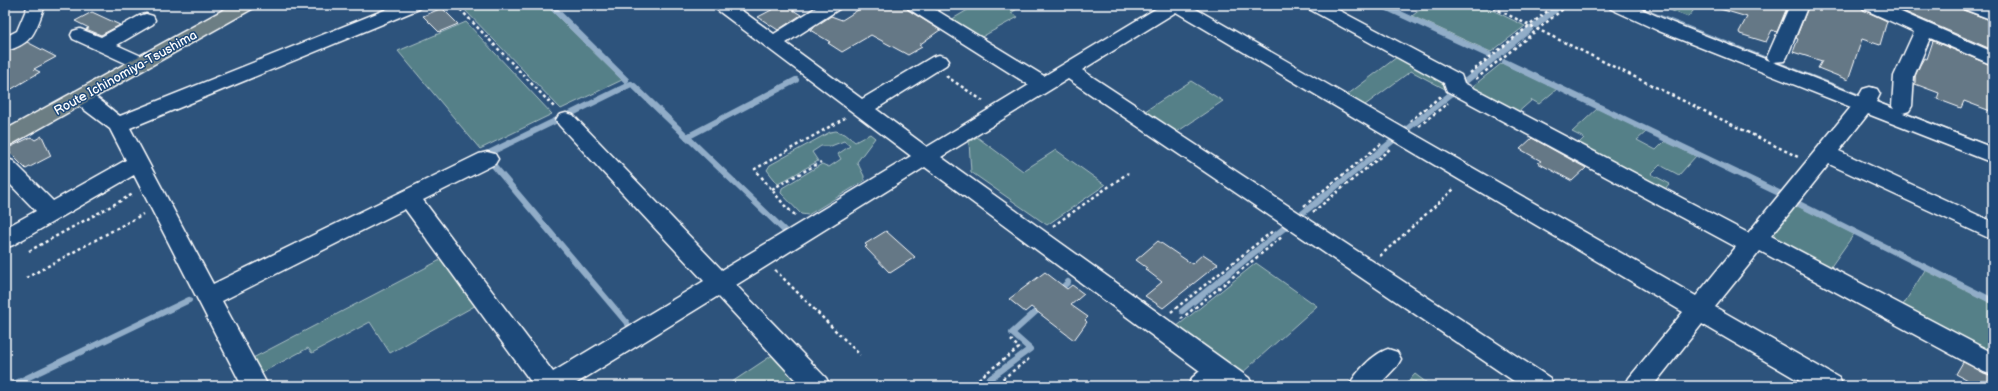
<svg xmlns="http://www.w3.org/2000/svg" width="1998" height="391" viewBox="0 0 1998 391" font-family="'Balsamiq Sans',sans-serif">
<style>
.green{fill:#558088;stroke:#aac0c4}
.water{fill:#4776a3;stroke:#91adc8}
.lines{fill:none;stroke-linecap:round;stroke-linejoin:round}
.stream{stroke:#91adc8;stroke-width:6}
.building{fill:#657886;stroke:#fff}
.minor-casing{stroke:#fff;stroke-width:3}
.major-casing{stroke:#fff;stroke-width:3}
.path{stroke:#fff;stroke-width:2.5;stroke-dasharray:3 3;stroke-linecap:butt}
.minor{fill:#1f4a7a;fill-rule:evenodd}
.major{fill:#6c7e84;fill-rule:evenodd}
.labels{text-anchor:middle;stroke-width:3;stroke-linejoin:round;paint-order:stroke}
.street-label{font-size:13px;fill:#fff;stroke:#1f4a7a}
</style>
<rect width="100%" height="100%" fill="#2d537c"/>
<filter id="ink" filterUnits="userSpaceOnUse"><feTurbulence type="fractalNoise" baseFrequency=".025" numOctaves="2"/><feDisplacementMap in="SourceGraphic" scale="8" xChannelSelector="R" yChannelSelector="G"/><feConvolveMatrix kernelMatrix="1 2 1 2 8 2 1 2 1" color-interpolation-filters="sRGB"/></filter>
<g filter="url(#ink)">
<g class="green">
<path d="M460,5H546L622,80L561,109Z"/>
<path d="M976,5H1023L1011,13L1018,17L978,39L949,21Z"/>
<path d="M1426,5H1482L1525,26L1491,52L1412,16Z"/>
<path d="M1657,5H1698L1688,17Z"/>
<path d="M466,22L552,114L480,149L398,51Z"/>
<path d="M1401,54L1451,84L1445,89L1411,71L1361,108L1343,98Z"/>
<path d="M1502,63L1557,89L1539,104L1532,100L1515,115L1468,90Z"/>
<path d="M1191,81L1223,101L1171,136L1139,115Z"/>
<path d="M1598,108L1646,132L1637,140L1656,150L1665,141L1696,156L1679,175L1660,165L1651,174L1670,184L1661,194L1575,147L1584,138L1572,132Z"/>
<path d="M836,131L845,134L855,142L870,134L875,138L857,162L864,176V181L808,215L801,214L781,193L782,188L822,164L829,167L841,159L838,154L850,146L844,141L831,146H821L812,152L818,161L778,184L767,170L770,165L830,132Z"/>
<path d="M977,137L1023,171L1056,150L1105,185L1047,225L971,172L969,142Z"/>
<path d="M1792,203L1854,234L1825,275L1763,238Z"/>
<path d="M446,257L480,303L390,353L370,322L312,353L308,348L259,374L251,359Z"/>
<path d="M1256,263L1317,306L1241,374L1176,327Z"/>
<path d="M1925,270L1993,304V363L1898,313Z"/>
<path d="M777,352L803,386H726Z"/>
<path d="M1415,374L1431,386H1404Z"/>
</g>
<path class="water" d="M1621,5H1634L1993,147V153Z"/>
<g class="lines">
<g class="stream">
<path d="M550,5L626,80"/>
<path d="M1381,5L1489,55"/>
<path d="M1536,25L1561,5"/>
<path d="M1505,62L1781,194"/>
<path d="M1461,85L1530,29"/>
<path d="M634,86L785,231"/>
<path d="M568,115L631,84"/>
<path d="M1407,129L1455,91"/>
<path d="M687,137L796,80"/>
<path d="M483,156L557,120"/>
<path d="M490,161L627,323"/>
<path d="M1795,202L1993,301"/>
<path d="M1298,217L1395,139"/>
<path d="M1058,292L1068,282"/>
<path d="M1182,311L1288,225"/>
<path d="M10,386L189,300"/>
<path d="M980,386L1030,349L1012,333L1042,306"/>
</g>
</g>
<g class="building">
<path d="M781,5H785L801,15L778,30L758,17Z"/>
<path d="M866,5H903L908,10L940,30L919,45L922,47L908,55L871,35L842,52L828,43L830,42L810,30L831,16L842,20Z"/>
<path d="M1721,5H1788L1777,32L1772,30L1766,42L1740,34L1739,32L1747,17L1720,9Z"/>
<path d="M1809,5H1860L1863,10L1887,21L1880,45L1862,39L1848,80L1818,68L1822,61L1793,52L1798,39L1796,38Z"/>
<path d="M1889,5H1960L1963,10L1993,21V50Z"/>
<path d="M442,8L458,24L439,32L423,16Z"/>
<path d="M92,12L120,25L101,35L86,29L89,28L75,21Z"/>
<path d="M1933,41L1993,66V112L1964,101L1961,108L1937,99L1939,93L1915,84V76L1920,65L1924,58L1927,59Z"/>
<path d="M27,42L56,57L34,69L40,72L5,93V52L15,49Z"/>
<path d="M42,136L51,156L26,169L6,149L31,137L35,140Z"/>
<path d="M1532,138L1586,168L1572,181L1538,163L1541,161L1520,149Z"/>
<path d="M886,231L915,257L890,273L865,247L867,246L865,244Z"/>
<path d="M1158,241L1192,264L1203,254L1218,264L1163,308L1145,296L1162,282L1145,269L1147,268L1136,260Z"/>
<path d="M1045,272L1067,289L1072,285L1084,294L1071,305L1088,317L1085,320L1087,322L1074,340L1031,307L1025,312L1009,299Z"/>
<path d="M1963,362L1993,376V386H1978L1956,374Z"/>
</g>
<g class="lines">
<g class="minor-casing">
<g id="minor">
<path d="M28,5H42L44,8C35,32 33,44 5,51V37L17,31Z"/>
<path d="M397,5H422L419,9L130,128L213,284L479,154L487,152L495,154L498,159L495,164L423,200L553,372L704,281L559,125L556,120L559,115L566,113L573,115L722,270L911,156L716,9L713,5H734L774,34L820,5H842L839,9L786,43L862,99L932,57L939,55L946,57L949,61L946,65L876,109L927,147L1029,85L909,9L906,5H928L1044,76L1162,5H1189L1696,296L1736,247L1447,91L1444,83L1309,9L1306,5H1329L1461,75L1464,83L1748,233L1851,107L1659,31L1611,9L1608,5H1632L1673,23L1770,61L1767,57L1790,5H1808L1787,57L1784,61L1773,62L1859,96L1863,89L1870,87L1877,89L1880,94L1876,102L1894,109L1892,106L1894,76L1914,32L1864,9L1861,5H1885L1993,52V65L1930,38L1914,76L1912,106L1909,111L1903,113L1993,148V163L1868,114L1839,151L1993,222V240L1829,164L1771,236L1993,353V375L1984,372L1760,251L1715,307L1839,378L1843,386H1808L1702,324L1653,386H1625L1629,378L1683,312L1176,12L1082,70L1550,378L1554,386H1521L1068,79L941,157L1249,378L1253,386H1188L1192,378L1200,371L925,167L736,285L826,378L830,386H801L718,296L572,386H534L405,209L222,301L268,386H242L134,175L13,245L5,248V228L36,211L5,179V158L13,161L53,201L126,160L110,129L74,102L71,97L74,92C91,88 107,107 120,116Z"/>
<path d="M1961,5H1986L1993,8V20L1964,9Z"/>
<path d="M146,14L153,16L155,20L153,24L117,45L148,59L151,63L148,67L141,69L134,67L73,39L71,35L73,31L80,29L101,37L139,16Z"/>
<path d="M1388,349L1397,352L1401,359L1397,366L1378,386H1349C1356,372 1373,354 1388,349Z"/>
</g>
</g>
<g class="major-casing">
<path id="major" d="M232,5H255L252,9L12,144L5,146V130Z"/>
</g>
<g class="path">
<path d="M456,5L554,107"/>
<path d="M1488,5L1798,157"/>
<path d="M1470,73L1555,5"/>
<path d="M946,76L983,101"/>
<path d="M1476,79L1568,5"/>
<path d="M1410,121L1441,96"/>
<path d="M1419,126L1448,103"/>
<path d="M772,189L821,162"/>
<path d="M1304,206L1381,144"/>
<path d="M1313,212L1390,149"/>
<path d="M795,215L785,206L755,169L845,118"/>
<path d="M1053,226L1128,173"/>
<path d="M29,251L133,194"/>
<path d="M1380,256L1455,188"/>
<path d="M775,270L860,355"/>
<path d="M26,278L143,214"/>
<path d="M1171,312L1274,230"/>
<path d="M1181,319L1283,236"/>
<path d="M969,386L1019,348L1011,340"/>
<path d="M993,386L1030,358"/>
</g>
<use href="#minor" class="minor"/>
<use href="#major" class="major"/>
</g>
</g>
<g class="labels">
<g class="street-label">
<text transform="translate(125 72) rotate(-29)" y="5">Route Ichinomiya-Tsushima</text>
</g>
</g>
<rect width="1998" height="391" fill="none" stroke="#1f4a7a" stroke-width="20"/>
<rect x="10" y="10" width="1978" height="371" fill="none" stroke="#fff" stroke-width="1.5" filter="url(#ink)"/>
</svg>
